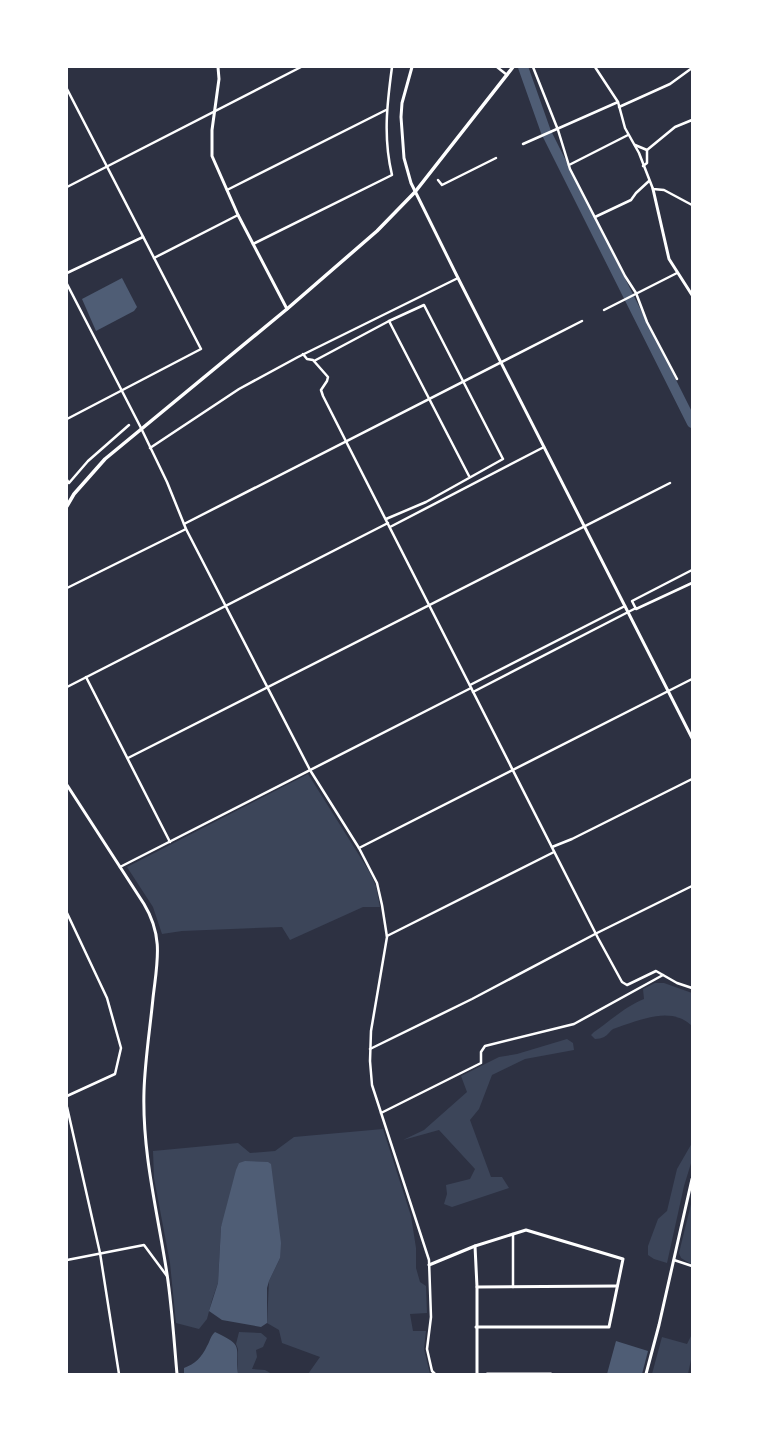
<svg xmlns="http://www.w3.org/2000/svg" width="759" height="1441" viewBox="0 0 759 1441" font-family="'Roboto Condensed',sans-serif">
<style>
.green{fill:#3c4559}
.water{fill:#4f5d75}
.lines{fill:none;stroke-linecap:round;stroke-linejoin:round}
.river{stroke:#4f5d75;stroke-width:10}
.minor{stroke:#fff;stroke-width:2.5}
.tertiary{stroke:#fff;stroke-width:3}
.secondary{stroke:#fff;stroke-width:3.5}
</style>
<rect width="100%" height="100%" fill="#2d3142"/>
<g class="green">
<path d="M308,774L369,871L376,886L380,907H363L290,940L282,927L182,931L162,934L153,907L127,867Z"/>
<path d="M655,983H664L692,993V1026C671,1005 637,1021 613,1029C610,1031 608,1035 604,1037C602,1038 598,1039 595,1039L591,1035L594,1032C610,1021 626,1006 644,999L643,989Z"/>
<path d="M567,1039L573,1043L574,1050L525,1059L492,1075L479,1109L470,1120L491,1177H502L509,1188L452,1207L444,1204L447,1194L446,1185L470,1179L475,1169L439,1130L403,1140L424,1130L467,1092L461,1076L499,1057L517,1054Z"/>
<path d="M383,1129L411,1216L416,1248V1268L420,1282L426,1286L427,1313L410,1314L413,1331H426L424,1349L430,1374H308L320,1357L282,1343L279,1330L267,1323L269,1281L280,1258L223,1222L221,1227L218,1283L212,1300L207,1319L199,1329L176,1323L170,1263L154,1178L153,1151L238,1143L250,1153L275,1151L294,1137Z"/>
<path d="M692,1143V1160L684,1186L667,1263L654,1259L648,1255V1246L658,1219L667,1211L677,1169Z"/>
<path d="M692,1200V1260L691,1264L681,1258L679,1253Z"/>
<path d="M239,1332L261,1333L267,1338L263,1347L256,1350L257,1357L252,1369L265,1370L272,1374H238V1349L236,1344Z"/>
<path d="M692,1334V1355L688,1374H652L662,1337L687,1344Z"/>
</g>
<g class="water">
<path d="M122,278L137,307L134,311L96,331L82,299Z"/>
<path d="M245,1161L268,1162L271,1164L281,1243L280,1258L269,1281L267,1288V1323L261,1327L222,1320L209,1311L218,1283L221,1227L236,1170L239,1163Z"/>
<path d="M215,1332C245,1346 235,1346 238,1374H184V1368C195,1364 202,1357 207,1346C210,1341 210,1337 215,1332Z"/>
<path d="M616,1341L648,1351L642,1374H607Z"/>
</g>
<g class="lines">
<path class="river" d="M523,67L546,132L692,423"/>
<g class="minor">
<path d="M497,67L507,75"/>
<path d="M533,67L558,130L570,169L625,276L636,293L647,322L677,379"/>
<path d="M595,67L618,102L625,128L639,153L653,189L664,190L692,205"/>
<path d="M67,89L201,349L67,419"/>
<path d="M619,107L670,84L692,68"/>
<path d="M523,144L618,102"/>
<path d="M635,145L647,150"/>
<path d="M569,165L628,135"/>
<path d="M643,166L647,163V150L675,127L692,120"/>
<path d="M438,180L442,185L496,158"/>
<path d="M67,187L301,67"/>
<path d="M227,190L386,110"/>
<path d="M595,217L631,200L636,193L649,181"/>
<path d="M253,244L392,175C383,138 387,104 392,67"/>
<path d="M154,258L238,215"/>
<path d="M67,273L143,237"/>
<path d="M67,284L141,428L167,482L186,529L310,770L359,848L377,883L382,905L387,937L371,1031L370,1061L372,1085L429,1260L431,1317L427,1349L432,1371L435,1374"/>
<path d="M604,310L677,273"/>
<path d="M303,354L307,359L313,360L328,377L327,381L321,390L323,396L598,938L622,982L627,985L656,971L677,983L692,988"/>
<path d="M314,361L389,321"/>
<path d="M150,448L239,389L298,357L458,278"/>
<path d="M67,480L69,483L88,461L129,425"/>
<path d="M386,519L426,502L503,459L424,305L389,321L469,476"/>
<path d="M184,524L582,321"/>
<path d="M390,527L544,447"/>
<path d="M692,570L632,601L636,609L692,583"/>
<path d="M67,588L186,529"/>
<path d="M86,677L170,842"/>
<path d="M470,685L625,606"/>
<path d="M67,687L388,523"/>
<path d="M473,692L636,608"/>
<path d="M128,758L670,483"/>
<path d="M552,847L572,839L692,779"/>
<path d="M359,848L692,679"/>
<path d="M120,867L471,688"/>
<path d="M67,913L107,998L121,1048L115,1074L67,1096"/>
<path d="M387,936L554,852"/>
<path d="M370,1049L472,999L597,933L692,886"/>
<path d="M67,1107L100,1253L119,1374"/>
<path d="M381,1113L481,1063V1052L485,1046L574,1024L663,975"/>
<path d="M513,1234V1287"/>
<path d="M67,1260L144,1245L167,1276"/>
<path d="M674,1260L692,1266"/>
</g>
<g class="tertiary">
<path d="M218,67L219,79L212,130V156L238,215L287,309"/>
<path d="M412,67L402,103L401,117L404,158L411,183L458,278L692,738"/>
<path d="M653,189L669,259L692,295"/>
<path d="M67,785L144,904C164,937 157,963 153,998C150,1029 145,1060 144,1091C142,1154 158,1214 167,1274C172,1307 174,1341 177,1374"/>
<path d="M475,1246L477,1287V1374"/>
<path d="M429,1265L475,1246L526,1230L623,1259L609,1327H476"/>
<path d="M477,1287L617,1286"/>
<path d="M487,1374H551"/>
<path d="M646,1374L659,1325L692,1179"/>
</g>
<path class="secondary" d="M67,506L74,494L105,459L287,309L377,231L415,192L513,67"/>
</g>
<rect width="759" height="1441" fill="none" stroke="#ffffff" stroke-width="136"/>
</svg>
